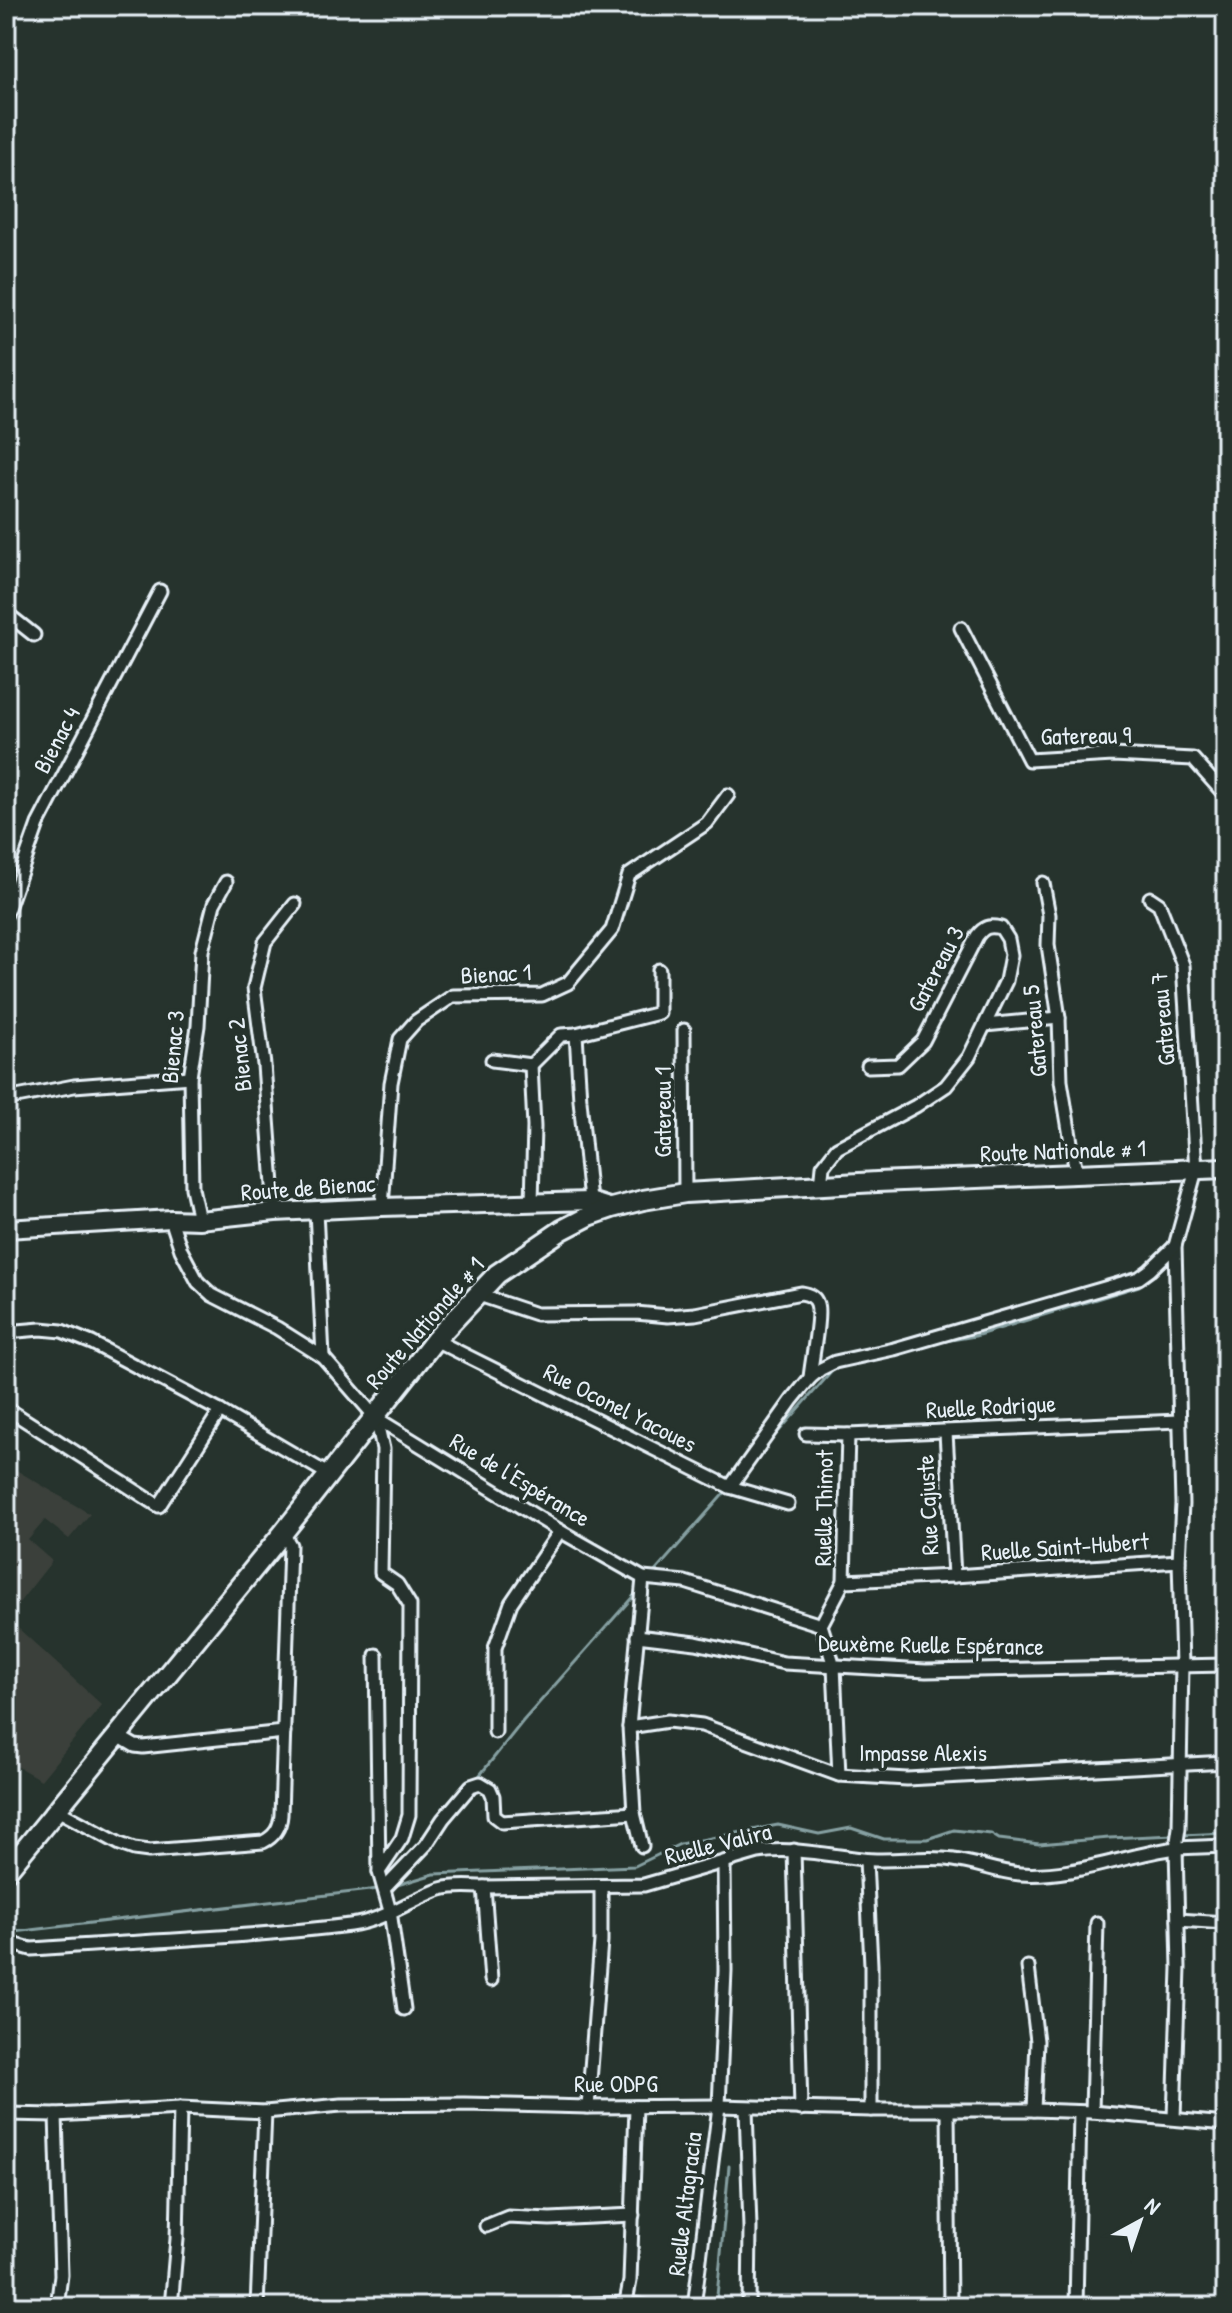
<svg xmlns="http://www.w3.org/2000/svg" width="1232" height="2313" viewBox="0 0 1232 2313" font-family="'Patrick Hand',sans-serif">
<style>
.built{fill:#3b403b}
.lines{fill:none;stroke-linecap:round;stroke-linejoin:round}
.stream{stroke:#86a0a2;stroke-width:3}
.minor-casing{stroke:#e8f1f8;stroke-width:17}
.secondary-casing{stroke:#e8f1f8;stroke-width:22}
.primary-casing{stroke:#e8f1f8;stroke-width:24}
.minor{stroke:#26332d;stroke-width:11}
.secondary{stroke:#26332d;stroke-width:16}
.primary{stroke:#26332d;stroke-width:18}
.labels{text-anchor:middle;stroke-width:7;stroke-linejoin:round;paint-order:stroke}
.street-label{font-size:24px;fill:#e8f1f8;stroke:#26332d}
</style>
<rect width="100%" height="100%" fill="#26332d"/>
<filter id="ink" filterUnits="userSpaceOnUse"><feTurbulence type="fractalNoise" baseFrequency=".0125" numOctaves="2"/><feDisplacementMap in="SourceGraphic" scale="16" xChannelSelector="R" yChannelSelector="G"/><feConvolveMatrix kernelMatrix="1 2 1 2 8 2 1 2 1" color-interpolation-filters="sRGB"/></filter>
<g filter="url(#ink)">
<path class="built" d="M6,1464L90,1514L69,1539L45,1520L28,1540L52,1561L7,1618L102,1705L41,1780L6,1760Z"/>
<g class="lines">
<g class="stream">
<path d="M933,1343L975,1336L1139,1286L1146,1279"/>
<path d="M764,1448L834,1369L844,1366"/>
<path d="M653,1574L727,1490"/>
<path d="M476,1780L523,1721L637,1592"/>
<path d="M1182,1835L1226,1833"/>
<path d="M394,1886L434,1874L635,1866L680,1844L778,1825L819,1834L851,1828L884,1839H927L954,1830L991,1834L999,1839L1039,1844L1109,1838L1174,1835"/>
<path d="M6,1933L378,1889"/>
<path d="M716,2307L729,2166"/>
</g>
<g class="minor-casing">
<g id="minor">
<path d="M6,621L10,616L34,635"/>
<path d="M961,628L1029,760L1113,755L1193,759L1226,796"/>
<path d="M1043,883L1049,915L1048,945L1059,1018L1061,1081L1076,1173"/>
<path d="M1150,898L1159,904L1183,965L1196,1170L1175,1246L1182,1504L1179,1561L1182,1665L1179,1828L1176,1848L1226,1846"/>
<path d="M6,914L38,824L160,591"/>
<path d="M985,1025L1059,1018"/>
<path d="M684,1030L685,1193"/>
<path d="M576,1034L580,1100L590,1201"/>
<path d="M492,1060L531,1065L561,1035L576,1034L659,1013V970"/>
<path d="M531,1065L534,1127L532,1202"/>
<path d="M6,1099L74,1086L190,1077"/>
<path d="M821,1186L823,1166L837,1148L916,1106L946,1086L969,1057L1006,981L1011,955L1008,939L1001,928C989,925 984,927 977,936L923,1041L898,1065L868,1066"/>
<path d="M382,1207L391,1083L400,1039L416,1021L453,996L542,995L568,983L612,930L629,875L707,823L728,795"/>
<path d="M316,1210L323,1357"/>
<path d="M275,1212L264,1065L254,988L265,942L295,904"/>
<path d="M171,1219L181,1250L198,1282L212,1295L277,1328L323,1357L376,1418L560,1531L643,1578L685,1582L821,1625L834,1666L839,1775"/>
<path d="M199,1220L192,1188L190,1077L198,1026L202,951L214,904L226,882"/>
<path d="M476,1294L536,1314L636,1313L668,1316L695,1314L801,1293C808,1294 815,1296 817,1304C821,1315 811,1364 810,1378"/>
<path d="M6,1332L41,1329L62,1331L92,1343L220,1411L328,1474"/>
<path d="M435,1340L730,1487L788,1504"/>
<path d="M6,1408L159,1506L220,1411"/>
<path d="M376,1418L383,1449L381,1573L397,1584L410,1605L409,1815L402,1838L379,1872"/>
<path d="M946,1432L954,1576"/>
<path d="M806,1434L848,1435L1179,1421"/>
<path d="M730,1487L792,1400L810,1378L821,1369L835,1362L894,1349L1139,1278L1150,1270L1175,1246"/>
<path d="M844,1581L954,1576L1179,1561"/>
<path d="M821,1625L844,1581L848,1435"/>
<path d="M637,1636L696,1643L784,1663L926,1671L1226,1665"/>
<path d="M376,1655L379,1872L390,1911L404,2009"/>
<path d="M629,1727L668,1721L702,1725L839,1775L907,1779L1226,1762"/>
<path d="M495,1732V1648L511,1603L560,1531"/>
<path d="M118,1736L135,1746L143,1747L284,1732"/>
<path d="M57,1810L120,1844L134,1849L149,1851L263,1842C275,1836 280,1828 281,1815L290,1545L283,1533"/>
<path d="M642,1846L634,1813L629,1727L643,1578"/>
<path d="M794,1850L801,2109"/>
<path d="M866,1860L871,1965V2110"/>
<path d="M484,1887L491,1980"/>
<path d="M385,1888L426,1845L443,1819L471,1786L480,1783L490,1789L493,1796L494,1816L502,1822L634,1813"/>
<path d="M1178,1920L1226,1923"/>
<path d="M6,1942L31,1949C138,1941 244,1938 350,1925C383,1921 410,1900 441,1889C455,1885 469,1887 484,1887L644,1885L758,1852C793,1847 827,1855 862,1859C892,1863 923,1855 954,1860C976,1863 997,1872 1020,1874C1072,1878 1125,1855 1176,1848L1179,1968L1174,2118"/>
<path d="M1028,1967L1037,2041L1034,2110"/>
<path d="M588,2107L601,1941V1887"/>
<path d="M746,2108L750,2228L749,2307"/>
<path d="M948,2111L950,2307"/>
<path d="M1092,2112L1097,1923"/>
<path d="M6,2114L56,2115L180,2108L265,2112L341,2105L464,2104L588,2107L719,2106L871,2110H1034L1092,2112L1226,2124"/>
<path d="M56,2115L61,2275L57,2307"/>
<path d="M486,2226L508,2217L550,2219L633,2215"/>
<path d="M563,2305L626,2303L651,2307"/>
<path d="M171,2307L177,2239L180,2108"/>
<path d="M257,2307L265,2112"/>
<path d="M625,2307L630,2281L636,2107"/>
<path d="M694,2307L719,2106L725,1971L724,1862"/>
<path d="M1076,2307L1080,2112"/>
</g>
</g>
<g class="secondary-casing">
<path id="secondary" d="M6,1229L171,1219L199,1220L275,1212L382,1207L590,1201L612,1208"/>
</g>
<g class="primary-casing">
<path id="primary" d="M6,1872L283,1533L435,1340L497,1274L562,1230L589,1216L612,1208L643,1200L685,1193L877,1182L1226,1168"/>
</g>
<use href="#minor" class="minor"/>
<use href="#secondary" class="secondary"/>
<use href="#primary" class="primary"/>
</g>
</g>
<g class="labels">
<g class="street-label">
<text transform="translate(1086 736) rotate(-1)" y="8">Gatereau 9</text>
<text transform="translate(57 740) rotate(-62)" y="8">Bienac 4</text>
<text transform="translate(936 969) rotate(-62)" y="8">Gatereau 3</text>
<text transform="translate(496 974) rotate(-3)" y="8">Bienac 1</text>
<text transform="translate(1163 1019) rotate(-95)" y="8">Gatereau 7</text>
<text transform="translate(1035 1031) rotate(-95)" y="8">Gatereau 5</text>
<text transform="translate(173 1047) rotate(-85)" y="8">Bienac 3</text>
<text transform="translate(240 1055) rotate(-96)" y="8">Bienac 2</text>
<text transform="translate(663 1112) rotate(-90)" y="8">Gatereau 1</text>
<text transform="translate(1063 1151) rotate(-2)" y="8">Route Nationale # 1</text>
<text transform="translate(308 1188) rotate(-4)" y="8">Route de Bienac</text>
<text transform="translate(425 1323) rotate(-49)" y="8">Route Nationale # 1</text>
<text transform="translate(991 1407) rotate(-3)" y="8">Ruelle Rodrigue</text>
<text transform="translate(620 1408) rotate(27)" y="8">Rue Oconel Yacoues</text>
<text transform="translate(520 1480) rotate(31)" y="8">Rue de l'Espérance</text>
<text transform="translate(928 1505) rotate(-93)" y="8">Rue Cajuste</text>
<text transform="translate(824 1508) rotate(-89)" y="8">Ruelle Thimot</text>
<text transform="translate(1065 1547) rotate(-4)" y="8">Ruelle Saint-Hubert</text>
<text transform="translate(931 1645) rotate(1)" y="8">Deuxème Ruelle Espérance</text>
<text x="923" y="1761">Impasse Alexis</text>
<text transform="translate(718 1844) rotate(-14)" y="8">Ruelle Valira</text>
<text x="616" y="2092">Rue ODPG</text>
<text transform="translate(685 2204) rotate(-83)" y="8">Ruelle Altagracia</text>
</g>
</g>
<rect width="1232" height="2313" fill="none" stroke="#26332d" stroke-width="32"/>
<rect x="16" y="16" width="1200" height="2281" fill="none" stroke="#e8f1f8" stroke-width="3" filter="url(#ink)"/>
<g transform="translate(1140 2221) rotate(40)" stroke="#26332d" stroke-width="6" paint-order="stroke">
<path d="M0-6L14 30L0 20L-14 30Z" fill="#e8f1f8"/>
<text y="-12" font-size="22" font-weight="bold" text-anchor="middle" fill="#e8f1f8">N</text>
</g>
</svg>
